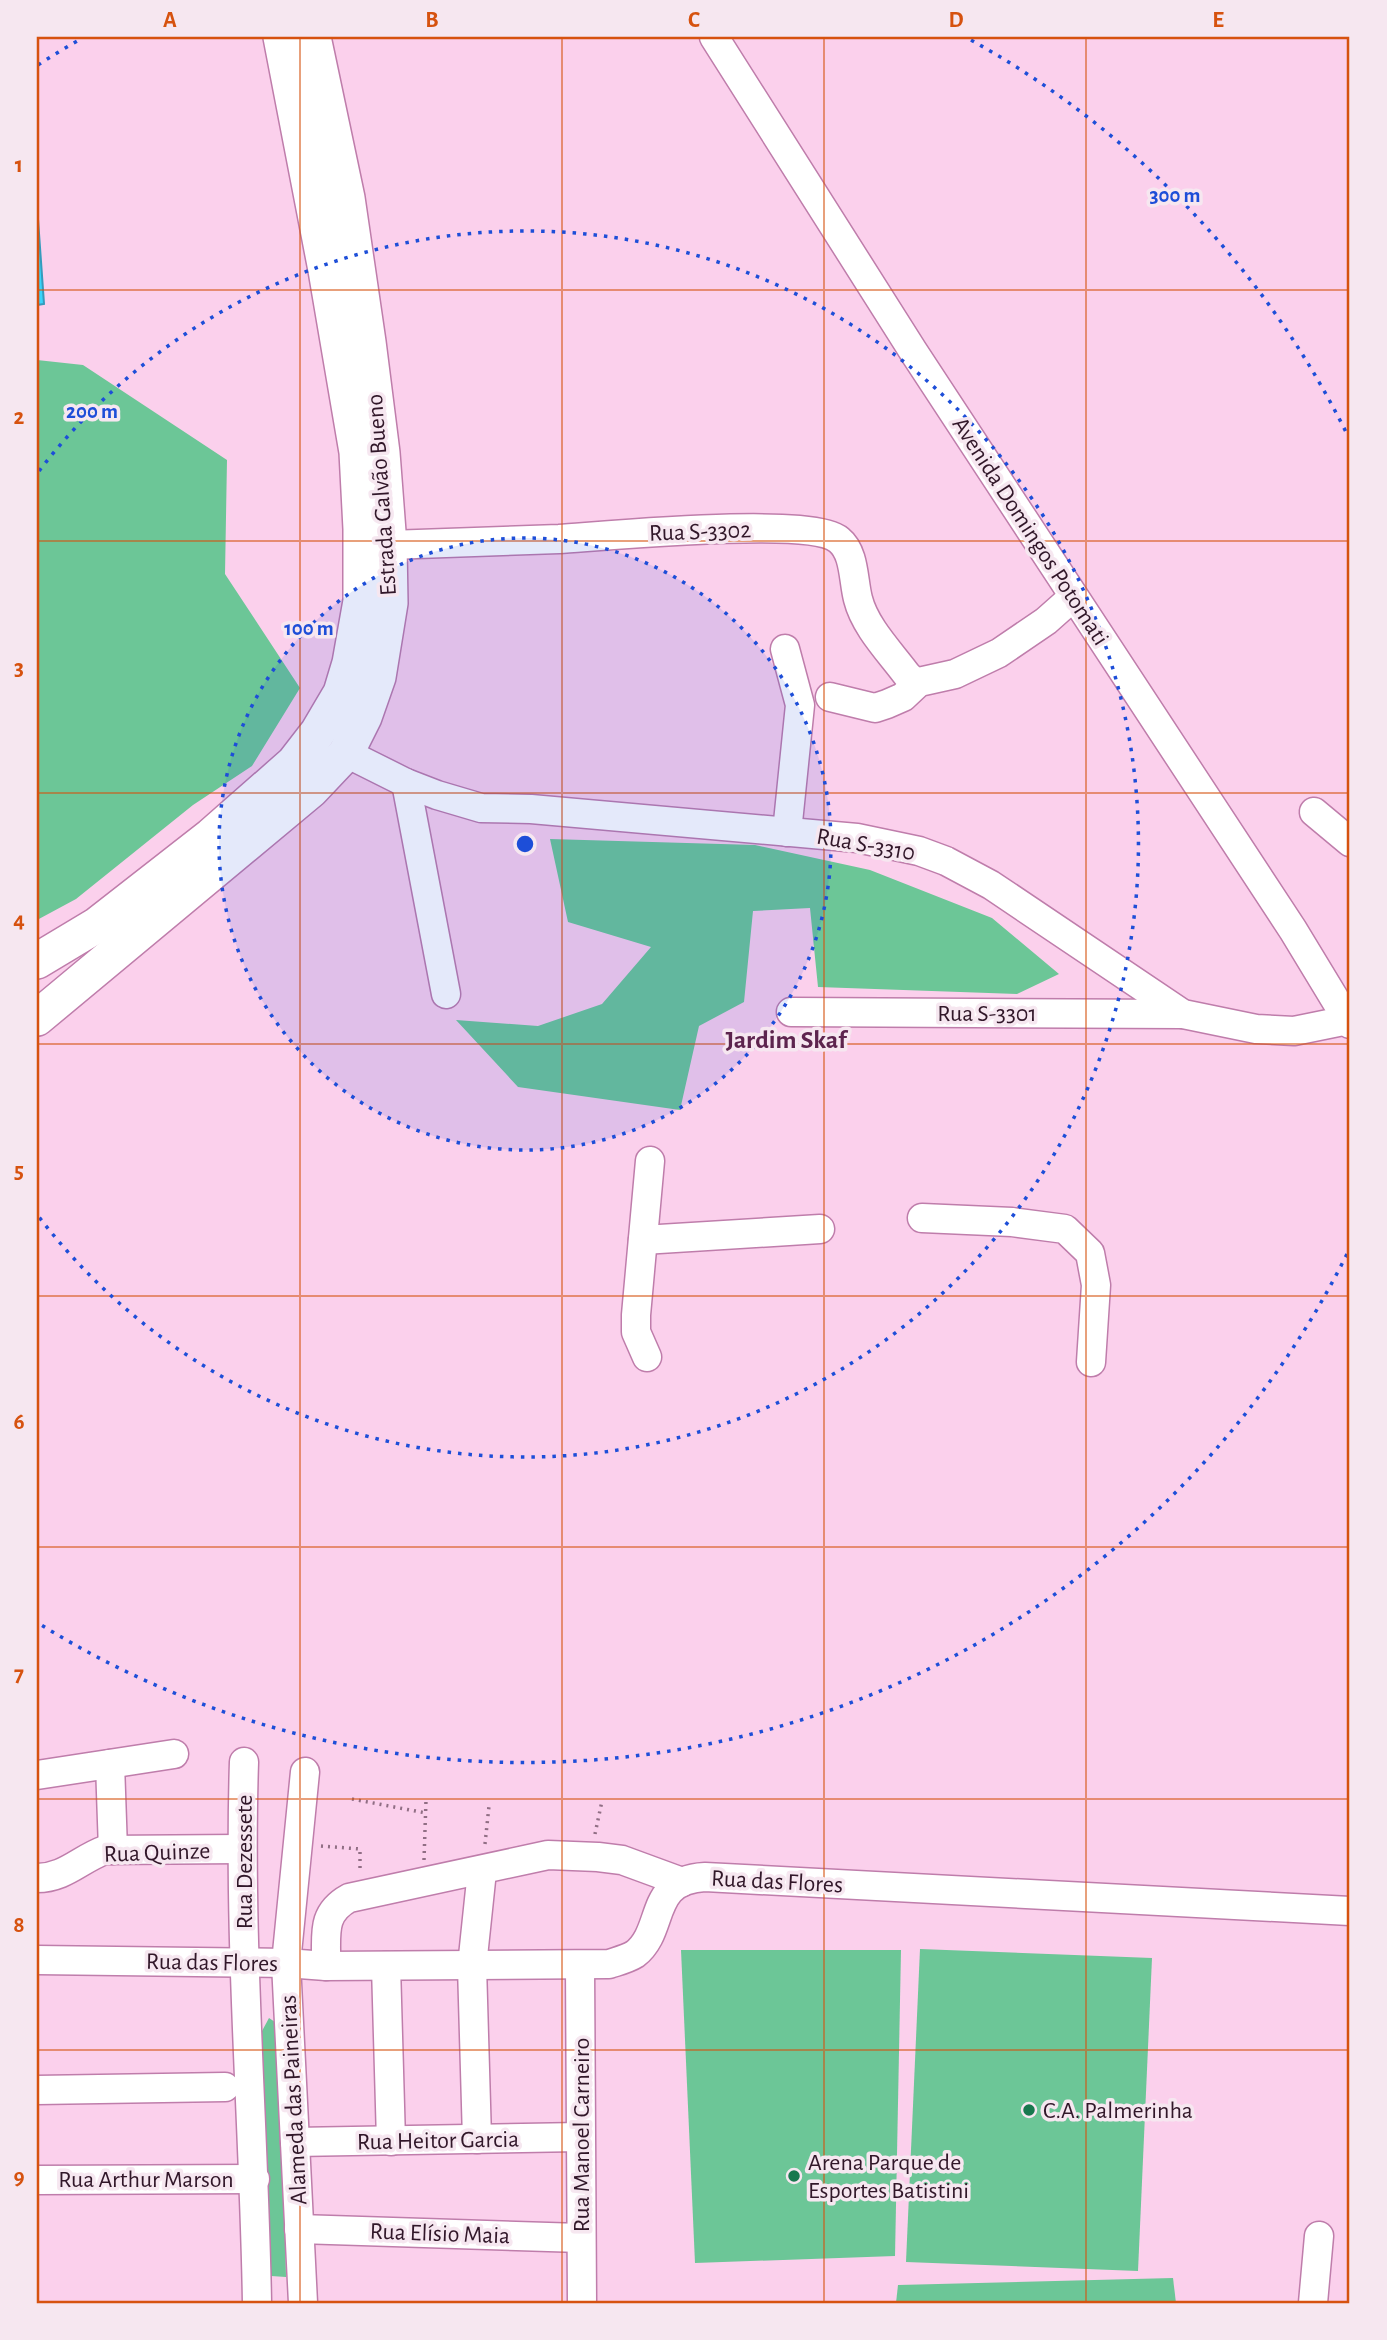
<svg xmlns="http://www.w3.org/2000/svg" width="1387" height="2340" viewBox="0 0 1387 2340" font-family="'Alegreya Sans',sans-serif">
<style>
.green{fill:#6cc697}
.water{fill:#38d4fb;stroke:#369bbc;stroke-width:2}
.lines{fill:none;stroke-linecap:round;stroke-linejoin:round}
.minor-casing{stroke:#bf7dab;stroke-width:31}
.major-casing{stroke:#bf7dab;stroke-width:38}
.path{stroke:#906e84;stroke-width:3.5;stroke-dasharray:2 5;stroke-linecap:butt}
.minor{stroke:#fff;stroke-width:28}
.major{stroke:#fff;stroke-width:35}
.grid{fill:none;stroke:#d6520f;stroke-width:2;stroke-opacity:0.55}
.ring{fill:none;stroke:#1d4ed8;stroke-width:3.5;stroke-dasharray:3.5 7}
.poi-dot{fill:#18784e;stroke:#f6e7f0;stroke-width:2.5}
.labels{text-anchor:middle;stroke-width:7;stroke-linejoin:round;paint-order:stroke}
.street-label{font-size:24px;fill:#311729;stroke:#f6e7f0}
.poi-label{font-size:24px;fill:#311729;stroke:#f6e7f0;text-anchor:start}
.neighbourhood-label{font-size:26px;font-weight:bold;fill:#5d244e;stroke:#f6e7f0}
.centre{fill:#1d4ed8;stroke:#f6e7f0;stroke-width:3.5}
.ring-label{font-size:21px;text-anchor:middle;font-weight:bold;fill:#1d4ed8;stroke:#f6e7f0;stroke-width:7;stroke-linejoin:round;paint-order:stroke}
.neatline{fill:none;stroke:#d6520f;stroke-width:2.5}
.grid-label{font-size:23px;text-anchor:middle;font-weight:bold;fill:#d6520f}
</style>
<rect width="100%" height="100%" fill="#fbd0ec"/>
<g class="green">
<path d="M37,360L83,365L227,460L225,574L300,688L252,766L193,805L76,899L37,920Z"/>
<path d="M550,839L755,845L870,870L992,918L1059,974L1017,994L818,987L810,908L753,911L744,1002L699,1026L680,1110L518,1087L456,1020L538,1026L602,1004L651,947L568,922Z"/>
<path d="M920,1949L1152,1958L1138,2271L906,2262Z"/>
<path d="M681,1950H901L895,2256L695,2263Z"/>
<path d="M269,2018L281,2026L286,2277L271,2276L262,2031Z"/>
<path d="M1173,2278L1176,2303H896L898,2285Z"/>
</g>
<path class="water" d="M37,205L44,304L37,305Z"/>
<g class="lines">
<g class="minor-casing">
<g id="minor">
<path d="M714,37L913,351L1293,930L1350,1024"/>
<path d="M389,545C446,543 503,541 559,539C606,536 810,516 839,540C855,553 853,580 858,599C865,627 890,652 907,675L913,681L919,682"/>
<path d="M785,649L800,705L787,832"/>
<path d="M830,697L875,708L887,704L903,697L919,682L955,674L999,653L1046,621L1073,597"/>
<path d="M346,753L406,783L437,795L481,808L531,809L857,838L919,851L946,861L991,885L1183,1014L1256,1029L1294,1031L1348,1020"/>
<path d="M406,783L446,994"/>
<path d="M1314,812L1350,842"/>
<path d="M791,1012L1183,1014"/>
<path d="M922,1218L1012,1222L1065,1229L1090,1253L1096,1285L1091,1362"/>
<path d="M643,1240L820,1229"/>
<path d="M647,1357L636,1332V1315L650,1161"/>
<path d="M244,1762C238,1943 254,2123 257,2303"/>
<path d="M110,1764L113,1850"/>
<path d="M37,1775L174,1754"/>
<path d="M37,1878C65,1878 80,1859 105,1850L241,1849"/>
<path d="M37,1960L286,1963L326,1966L609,1964C618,1961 627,1959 635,1954C666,1930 647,1880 705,1877L1350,1911"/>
<path d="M326,1966C327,1936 320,1914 349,1898L548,1855L598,1857L622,1860L682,1882"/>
<path d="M386,1966L391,2141"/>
<path d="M580,1966L582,2303"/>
<path d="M37,2090L225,2087"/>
<path d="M477,2139L472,1966L482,1871"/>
<path d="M295,2142L580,2137"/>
<path d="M37,2180L255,2179"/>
<path d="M299,2229L581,2238"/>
<path d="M303,2303L286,1963L305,1772"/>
<path d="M1313,2303L1319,2236"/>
</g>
</g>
<g class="major-casing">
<g id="major">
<path d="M37,961L97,925L211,836L294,763L318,732L341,693L350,663L361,601V529L357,452L326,270L281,37"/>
<path d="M37,1018L311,790L346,753L364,717L378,677L390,603L389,545L382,453L368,342L347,198L313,37"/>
</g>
</g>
<g class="path">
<path d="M352,1799L426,1813"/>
<path d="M595,1834L602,1801"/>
<path d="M485,1844L489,1806"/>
<path d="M321,1846L360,1849V1873"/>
<path d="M424,1860L426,1800"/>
</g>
<use href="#minor" class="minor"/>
<use href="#major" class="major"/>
</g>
<path class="grid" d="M300,37V2303M562,37V2303M824,37V2303M1086,37V2303M37,290H1350M37,541H1350M37,793H1350M37,1044H1350M37,1296H1350M37,1547H1350M37,1799H1350M37,2050H1350"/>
<circle cx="525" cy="844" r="306" fill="#1d4ed8" fill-opacity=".12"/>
<g class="ring">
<circle cx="525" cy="844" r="306"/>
<path d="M39 471A613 613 0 1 1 39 1217"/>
<path d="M1347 1254A919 919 0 0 1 38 1623M38 65A919 919 0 0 1 79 40M971 40A919 919 0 0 1 1347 434"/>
</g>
<g class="poi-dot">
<circle cx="1029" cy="2110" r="7"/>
<circle cx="794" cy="2176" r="7"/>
</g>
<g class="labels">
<g class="street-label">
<text transform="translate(381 495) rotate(-94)" y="8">Estrada Galvão Bueno</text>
<text transform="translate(700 531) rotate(-2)" y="8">Rua S-3302</text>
<text transform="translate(1031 531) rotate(57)" y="8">Avenida Domingos Potomati</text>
<text transform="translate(866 844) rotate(10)" y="8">Rua S-3310</text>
<text x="987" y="1021">Rua S-3301</text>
<text transform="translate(157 1852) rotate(-2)" y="8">Rua Quinze</text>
<text transform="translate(244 1862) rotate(-90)" y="8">Rua Dezessete</text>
<text transform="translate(777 1881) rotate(3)" y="8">Rua das Flores</text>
<text transform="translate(212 1962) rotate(1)" y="8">Rua das Flores</text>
<text transform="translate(293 2100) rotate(-93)" y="8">Alameda das Paineiras</text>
<text transform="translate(581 2135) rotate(-90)" y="8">Rua Manoel Carneiro</text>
<text transform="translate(438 2140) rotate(-1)" y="8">Rua Heitor Garcia</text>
<text x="146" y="2187">Rua Arthur Marson</text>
<text transform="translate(440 2233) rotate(2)" y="8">Rua Elísio Maia</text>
</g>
<g class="poi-label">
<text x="1043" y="2118">C.A. Palmerinha</text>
<text x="808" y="2170">Arena Parque de<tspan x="808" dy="28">Esportes Batistini</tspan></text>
</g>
<g class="neighbourhood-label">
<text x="786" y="1048">Jardim Skaf</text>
</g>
</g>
<circle cx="525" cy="844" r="10" class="centre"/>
<g class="ring-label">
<text x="1175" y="202">300 m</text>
<text x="92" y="418">200 m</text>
<text x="309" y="635">100 m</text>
</g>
<rect width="1387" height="2340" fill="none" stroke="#f6e7f0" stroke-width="77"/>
<rect x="38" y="38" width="1310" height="2264" class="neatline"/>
<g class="grid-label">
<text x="170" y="27">A</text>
<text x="432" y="27">B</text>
<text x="694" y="27">C</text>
<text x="956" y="27">D</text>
<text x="1218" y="27">E</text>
<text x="19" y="172">1</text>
<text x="19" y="424">2</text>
<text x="19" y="675">3</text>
<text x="19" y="927">4</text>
<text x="19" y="1178">5</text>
<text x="19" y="1429">6</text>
<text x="19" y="1681">7</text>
<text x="19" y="1932">8</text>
<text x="19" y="2184">9</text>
</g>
</svg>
